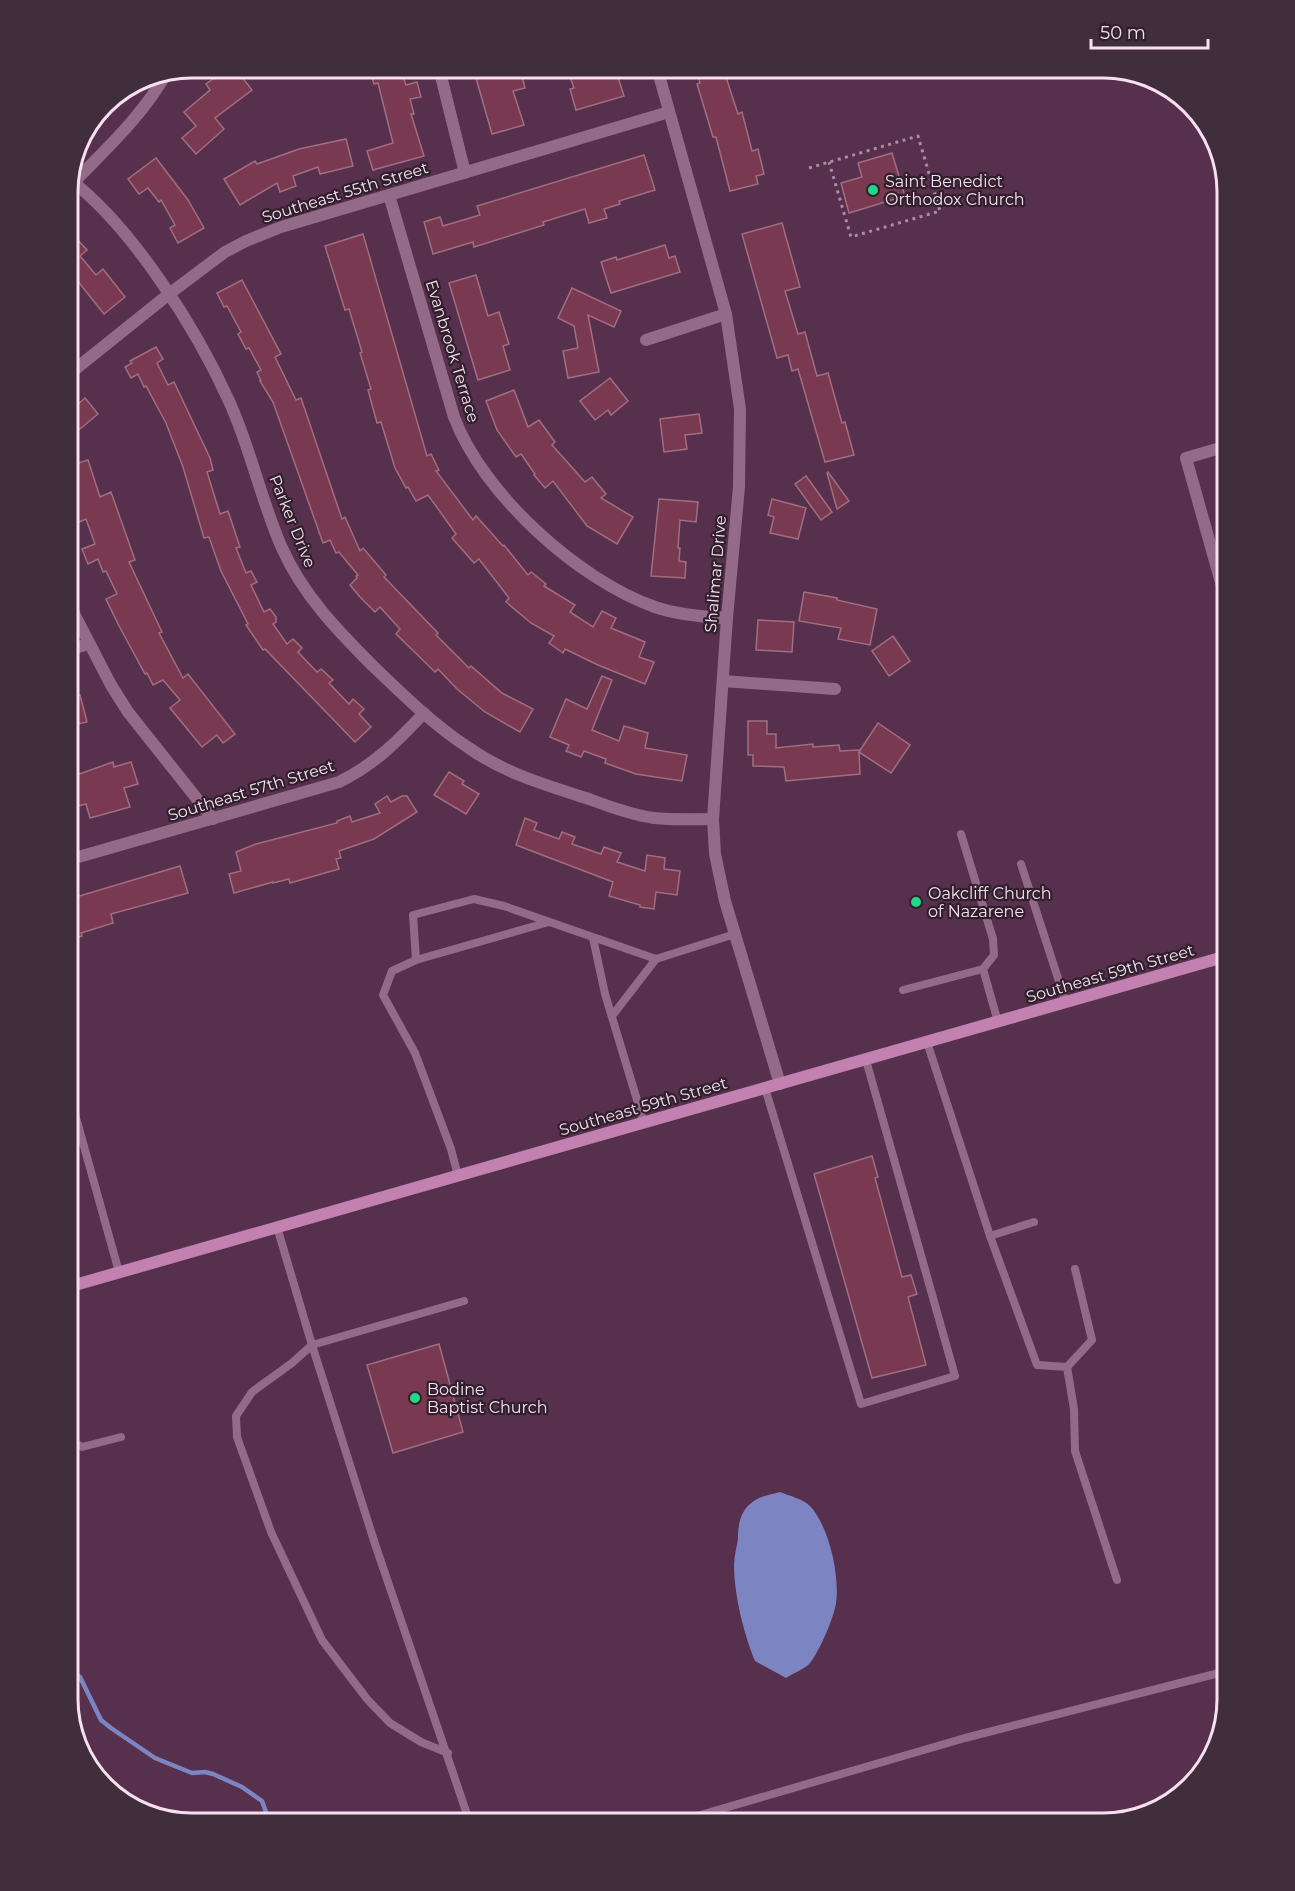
<svg xmlns="http://www.w3.org/2000/svg" width="1295" height="1891" viewBox="0 0 1295 1891" font-family="Montserrat,sans-serif">
<style>
.water{fill:#7c85c2}
.lines{fill:none;stroke-linecap:round;stroke-linejoin:round}
.stream{stroke:#7c85c2;stroke-width:4.5}
.building{fill:#783951;stroke:#a16e80;stroke-width:1.5}
.path{stroke:#ab8ca2;stroke-width:3;stroke-dasharray:3 4.5;stroke-linecap:butt}
.lane{stroke:#946a89;stroke-width:8}
.street{stroke:#946a89;stroke-width:12}
.secondary{stroke:#c381b2;stroke-width:12}
.poi-dot{fill:#21d887;stroke:#301f2c;stroke-width:2}
.labels{text-anchor:middle;stroke-width:4.5;stroke-linejoin:round;paint-order:stroke}
.poi-label{font-size:16px;fill:#f8e0f1;stroke:#301f2c;text-anchor:start}
.street-label{font-size:16px;fill:#f8e0f1;stroke:#301f2c}
.rim{fill:none;stroke:#f8e0f1;stroke-width:3}
</style>
<rect width="100%" height="100%" fill="#56304c"/>
<path class="water" d="M780,1492C790,1496 803,1499 810,1506C829,1526 840,1576 836,1603C834,1618 819,1652 810,1663C805,1669 793,1673 786,1678L755,1661C744,1634 734,1595 734,1565C734,1556 737,1547 738,1538C738,1525 740,1513 750,1504C758,1496 770,1495 780,1492Z"/>
<g class="lines">
<path class="stream" d="M68,1670L80,1677L101,1720L111,1728L155,1758L192,1773L205,1772L213,1774L242,1787L262,1801L270,1823"/>
</g>
<g class="building">
<path d="M210,68H235L252,90L215,118L224,129L196,154L182,138L196,126L184,112L210,90L206,84L217,76Z"/>
<path d="M369,68H400L406,85L417,82L421,97L410,99L414,114H411L424,156L373,170L367,151L393,143L378,83L374,84Z"/>
<path d="M487,68H520L525,88L513,91L524,125L492,134L474,71Z"/>
<path d="M567,68H615L624,96L576,110L570,89L574,88Z"/>
<path d="M696,68H723L738,114L742,112L752,151L758,149L764,174L756,176L758,184L730,191L716,137H713L697,84L700,83Z"/>
<path d="M346,139L353,166L320,174L318,167L293,176L296,186L280,192L277,183L240,205L224,179L255,161L257,164L299,149Z"/>
<path d="M892,153L905,196L849,213L841,183L862,177L858,163Z"/>
<path d="M644,155L655,190L619,201L620,204L604,209L607,218L589,223L585,209L543,222L544,225L474,247L473,242L433,254L424,222L440,217L443,226L480,215L477,206Z"/>
<path d="M156,158L188,200L204,228L178,243L170,228L175,225L161,200L159,202L148,188L139,194L128,179Z"/>
<path d="M782,223L800,287L785,291L798,334L805,332L817,376L828,373L842,423L845,422L854,455L825,462L798,369L792,371L788,355L777,358L742,234Z"/>
<path d="M363,234L427,456L431,454L439,470L436,471L473,520L476,516L503,546L504,545L528,575L531,572L546,584L544,586L575,605L570,612L593,627L602,611L616,618L611,628L645,642L639,657L654,662L645,684L598,665L565,649L563,653L549,643L554,636L531,623L506,602L509,598L479,559L474,563L452,538L456,534L428,495L416,501L408,487L406,488L395,468L381,422L377,423L368,390L371,389L360,353L362,352L349,309L345,310L325,246Z"/>
<path d="M75,237L87,250L80,256L96,275L103,269L125,297L104,314L77,280L68,288V242Z"/>
<path d="M665,245L669,258L675,256L680,272L611,293L601,262L616,257L617,260Z"/>
<path d="M476,275L488,316L499,312L509,344L503,346L510,370L478,380L449,283Z"/>
<path d="M242,280L281,354L275,357L296,400L301,398L342,519L345,517L360,551L363,548L386,575L384,577L438,633L436,635L469,668L471,666L502,693L533,709L520,732L485,712L457,689L438,669L435,672L396,634L400,629L380,607L375,612L360,597L350,585L357,578L356,576L358,575L339,552L336,553L330,540L323,543L273,402L260,381H261L257,372L261,370L249,348L246,349L238,334L241,332L227,306L224,307L217,293Z"/>
<path d="M572,288L621,311L614,327L588,315L599,372L568,378L563,351L578,348L574,326L558,318Z"/>
<path d="M156,347L163,359L157,363L168,385L174,382L210,458L213,470L207,472L220,514L228,511L240,547L236,548L246,573L251,571L257,582L251,585L264,612L270,609L276,617V622L273,624L287,644L293,639L302,648L298,652L317,672L321,669L333,680L329,683L349,704L353,699L364,709L359,714L371,727L355,742L265,649L263,650L246,625L248,624L221,571L209,537L204,538L183,467L166,423L146,386L144,387L138,374L131,378L125,367L132,363L130,361Z"/>
<path d="M610,378L628,401L611,415L608,410L595,420L580,401Z"/>
<path d="M514,390L528,427L539,420L555,442L552,445L585,482L592,477L606,494L601,498L633,517L617,544L587,526L553,481L545,488L534,475L535,474L521,454L516,457L497,430L486,401Z"/>
<path d="M85,398L98,414L68,439V413Z"/>
<path d="M699,414L702,433L685,435L687,449L664,452L660,419Z"/>
<path d="M88,460L100,497L111,492L135,560L129,562L162,632L159,633L183,678L188,674L235,734L223,743L217,735L202,747L170,708L180,700L163,680L153,685L147,673L145,674L118,624L106,599L117,594L106,571L103,572L98,559L88,564L82,549L95,544L86,519L72,525L68,516V483L73,481L69,466Z"/>
<path d="M828,472L849,501L837,509L827,473Z"/>
<path d="M806,476L832,512L821,520L795,484Z"/>
<path d="M659,499L698,502L696,522L680,520L678,548H680L679,561L686,562L685,578L651,576Z"/>
<path d="M772,499L806,508L798,539L770,533L774,517L768,515Z"/>
<path d="M804,592L837,598V600L877,609L870,645L838,639L841,628L799,621Z"/>
<path d="M758,620L794,622L792,652L756,650Z"/>
<path d="M893,636L910,661L889,676L872,651Z"/>
<path d="M602,676L612,680L592,730L619,741L624,726L648,733L645,748L687,755L682,781L636,774L605,763L606,759L584,751L581,757L566,751L569,745L550,737L566,699L587,709Z"/>
<path d="M80,695L87,722L68,726V697Z"/>
<path d="M748,721H767V734H776V748L813,744V747L839,745L840,751L859,750V752L878,723L910,745L891,773L859,752L860,774L786,781L784,767L753,766V755H748Z"/>
<path d="M113,762L114,767L131,762L138,784L124,788L130,807L90,818L86,804L70,808L68,800V778Z"/>
<path d="M449,772L464,781L462,784L479,794L466,814L434,795Z"/>
<path d="M387,796L391,802L402,796H407L417,812L374,839L339,851L341,858L336,859L339,869L290,883L289,879L273,883V882L234,893L229,874L241,871L236,852L256,844L337,823V821L350,816L352,822L380,813L375,804Z"/>
<path d="M525,818L537,823L534,830L559,839L562,832L575,837L572,844L601,854L604,847L621,853L617,862L645,871L647,855L665,858L664,869L680,871L677,895L656,892L654,909L640,907V905L609,896L613,882L516,845Z"/>
<path d="M180,866L188,893L111,914L113,923L81,933L82,936L68,940V903L77,901L76,897Z"/>
<path d="M872,1156L878,1177L875,1178L902,1277L911,1275L917,1294L908,1297L926,1365L872,1378L814,1174Z"/>
<path d="M439,1344L463,1432L393,1453L367,1365Z"/>
</g>
<g class="lines">
<path class="path" d="M809,168L918,136L940,211L851,237L829,162"/>
<g class="lane">
<path d="M961,834L993,939L994,955L983,969L998,1022"/>
<path d="M1021,864L1066,1003"/>
<path d="M549,922L416,960L413,915L474,899L504,906L656,959L735,934"/>
<path d="M593,938L605,994L644,1123"/>
<path d="M416,960L392,971L383,995L415,1053L451,1149L458,1176"/>
<path d="M903,990L983,969"/>
<path d="M612,1016L656,959"/>
<path d="M927,1042L990,1236L1034,1222"/>
<path d="M765,1088L861,1404L955,1376L866,1060"/>
<path d="M68,1100L75,1114L119,1272"/>
<path d="M277,1227L312,1345L464,1301"/>
<path d="M990,1236L1037,1365L1067,1367L1074,1409L1075,1451L1117,1580"/>
<path d="M1067,1367L1092,1340L1075,1269"/>
<path d="M68,1438L82,1447L121,1437"/>
<path d="M448,1753L421,1742L390,1723L367,1699L322,1640L271,1532L237,1437L236,1416L252,1392L292,1363L312,1345L375,1544L470,1823"/>
<path d="M673,1823L965,1738L1227,1671"/>
</g>
<g class="street">
<path d="M439,68L465,173"/>
<path d="M657,68L726,314L740,409L739,487L727,618L713,819L715,854L725,901L780,1084"/>
<path d="M888,68L890,73L907,68"/>
<path d="M69,179C132,226 197,330 229,401C251,449 261,501 282,548C303,595 337,630 373,666C403,695 434,725 469,748C504,773 548,786 589,799C610,807 632,815 654,818C673,820 693,819 713,819"/>
<path d="M74,182C107,148 144,114 167,72"/>
<path d="M389,195L454,417C483,494 578,580 655,607C678,615 703,617 727,618"/>
<path d="M646,340L726,314"/>
<path d="M68,375L169,294L225,252L246,241L281,227L669,112"/>
<path d="M68,602L111,685L128,712L213,819"/>
<path d="M1227,604L1186,458L1227,446"/>
<path d="M68,650L89,644"/>
<path d="M723,681L835,689"/>
<path d="M68,860L339,782C374,765 398,741 424,713"/>
</g>
<path class="secondary" d="M68,1287L1227,956"/>
</g>
<g class="poi-dot">
<circle cx="873" cy="190" r="6"/>
<circle cx="916" cy="902" r="6"/>
<circle cx="415" cy="1398" r="6"/>
</g>
<g class="labels">
<g class="poi-label">
<text x="885" y="187">Saint Benedict<tspan x="885" dy="18">Orthodox Church</tspan></text>
<text x="928" y="899">Oakcliff Church<tspan x="928" dy="18">of Nazarene</tspan></text>
<text x="427" y="1395">Bodine<tspan x="427" dy="18">Baptist Church</tspan></text>
</g>
<g class="street-label">
<text transform="translate(345 192) rotate(-17)" y="6">Southeast 55th Street</text>
<text transform="translate(453 351) rotate(73)" y="6">Evanbrook Terrace</text>
<text transform="translate(293 521) rotate(68)" y="6">Parker Drive</text>
<text transform="translate(715 574) rotate(-85)" y="6">Shalimar Drive</text>
<text transform="translate(251 790) rotate(-17)" y="6">Southeast 57th Street</text>
<text transform="translate(1110 973) rotate(-16)" y="6">Southeast 59th Street</text>
<text transform="translate(643 1106) rotate(-16)" y="6">Southeast 59th Street</text>
</g>
</g>
<path d="M0 0H1295V1891H0ZM192 78H1103A114 114 0 0 1 1217 192V1699A114 114 0 0 1 1103 1813H192A114 114 0 0 1 78 1699V192A114 114 0 0 1 192 78Z" fill="#402e3c" fill-rule="evenodd"/>
<path class="rim" d="M192 78H1103A114 114 0 0 1 1217 192V1699A114 114 0 0 1 1103 1813H192A114 114 0 0 1 78 1699V192A114 114 0 0 1 192 78Z"/>
<path d="M1091 39v9h117v-9" fill="none" stroke="#f8e0f1" stroke-width="3"/>
<text x="1100" y="39" font-size="18" fill="#f8e0f1" stroke="#301f2c" stroke-width="4.5" paint-order="stroke">50 m</text>
</svg>
